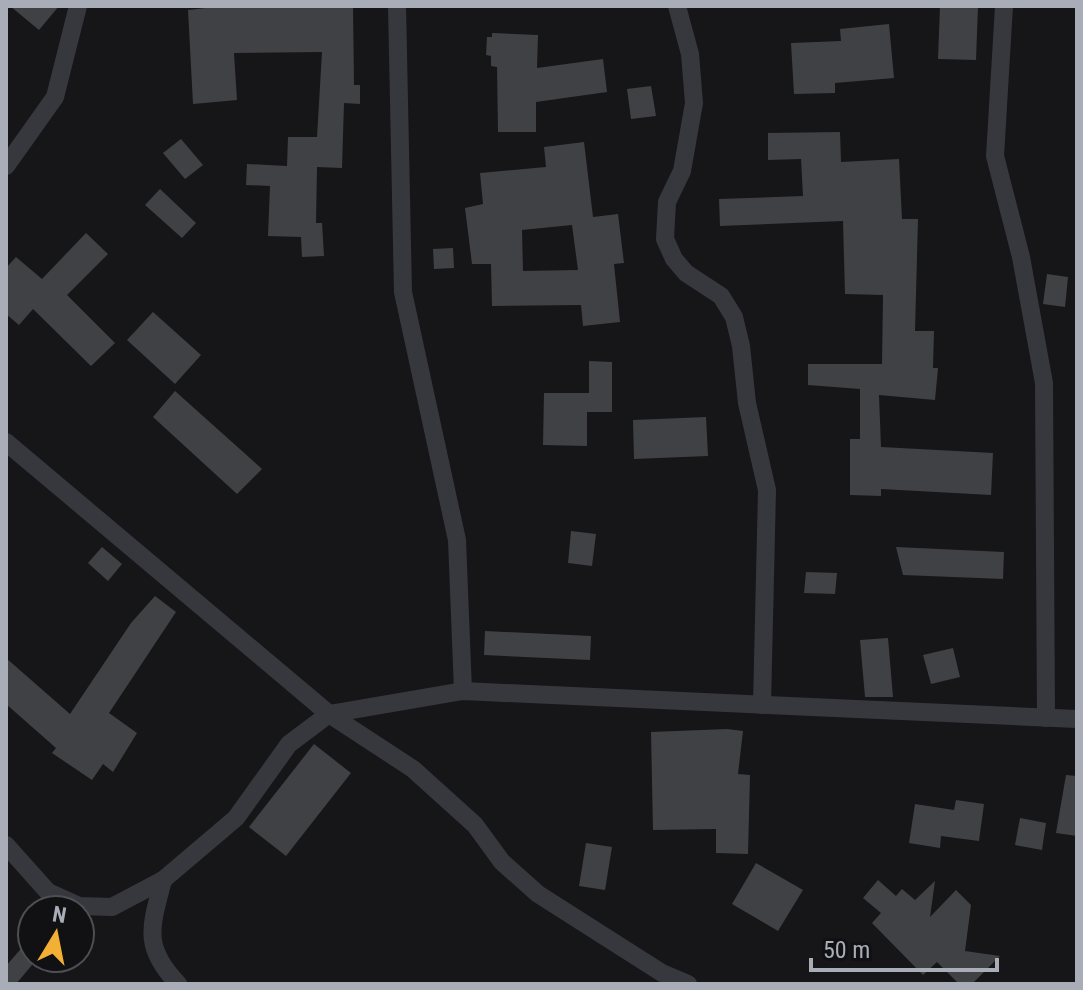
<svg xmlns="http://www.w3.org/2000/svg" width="1083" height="990" viewBox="0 0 1083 990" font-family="'Roboto Condensed',sans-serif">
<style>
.building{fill:#404145;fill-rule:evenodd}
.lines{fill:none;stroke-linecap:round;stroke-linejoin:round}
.minor{stroke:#37383d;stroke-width:18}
</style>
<rect width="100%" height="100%" fill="#161618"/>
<g class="building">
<path d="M10,6H59L39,30Z"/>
<path d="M223,6H353L354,85H360V104L344,103L342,168L317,167L316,223H322L324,256L302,257L301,237L268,236L270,186L246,185L247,164L287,166L288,137H317L322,52L234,53L237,100L193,104L188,10Z"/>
<path d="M940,6H978L976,60L938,59Z"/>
<path d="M889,24L894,78L835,83V93L794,94L791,43L841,41L840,29Z"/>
<path d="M492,33L538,35L537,68L603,59L607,92L536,102V132H498L497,67L491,66V56L486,55L487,37H492Z"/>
<path d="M651,86L656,116L631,119L627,89Z"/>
<path d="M840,132L841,162L899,159L902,219H918L915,331H934L933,368H938L935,400L879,395L881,447L993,453L991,495L881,489V496L850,495V439H860V389L808,385V364H882L883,295L845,294L843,221L720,226L719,199L803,196L801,159L768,160V133Z"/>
<path d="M181,139L203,165L185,179L163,153Z"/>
<path d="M584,142L593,217L618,214L624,263L614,264L620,322L583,326L581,305L492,306L491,264H472L465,208L483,204L480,173L546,167L544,147ZM572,225L578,270L523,271L522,230Z"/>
<path d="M160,189L196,223L182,238L145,205Z"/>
<path d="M86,233L108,254L67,295L115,343L91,366L33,309L19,325L6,314V268L16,257L42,279Z"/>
<path d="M453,248L454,268L434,269L433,249Z"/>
<path d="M1047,274L1068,277L1065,307L1043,304Z"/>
<path d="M153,312L201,355L175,384L127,340Z"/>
<path d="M589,361L612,362V412H587V446L543,445L544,393H589Z"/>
<path d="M175,391L262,469L237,494L153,417Z"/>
<path d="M706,417L708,456L634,459L633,420Z"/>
<path d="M571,531L596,534L592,566L568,563Z"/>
<path d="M102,547L122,564L108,581L88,563Z"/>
<path d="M896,547L1004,552L1003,579L903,575Z"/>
<path d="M806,572L837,573L835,594L804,593Z"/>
<path d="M155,596L176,612L109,713L137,733L113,772L103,764L92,780L52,753L56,748L6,704V658L70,714L131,623Z"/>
<path d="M485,631L591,636L590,660L484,655Z"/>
<path d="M888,638L893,697H865L860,640Z"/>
<path d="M953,648L960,677L931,684L923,655Z"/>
<path d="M727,729L743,731L738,774L750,775L748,854L716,853V829L653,830L651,732Z"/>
<path d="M314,744L351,773L286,856L249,827Z"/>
<path d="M1066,775L1077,776V836L1056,833Z"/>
<path d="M956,800L984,804L979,841L941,836L940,848L909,843L915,804L954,810Z"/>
<path d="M1020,818L1046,823L1042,850L1015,845Z"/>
<path d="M586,843L612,847L605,890L579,886Z"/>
<path d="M756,863L803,890L778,931L732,904Z"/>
<path d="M878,880L896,896L902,889L915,900L935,881L930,917L956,890L971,905L965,951L1000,956L972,984H959L937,962L923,975L872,923L881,913L863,898Z"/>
<path d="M32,936V965L16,984H6V966Z"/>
</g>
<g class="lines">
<g class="minor">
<path d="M397,6L403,292L457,540L463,691"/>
<path d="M677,6L690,54L694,103L682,171L667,202L665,239L674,259L686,273L721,296L734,317L741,346L747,403L767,490L762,705"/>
<path d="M1004,6L995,156L1021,257L1044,383L1046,718"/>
<path d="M6,166L55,97L78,6"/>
<path d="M6,442L329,714L413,769L475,825L502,862L538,894L662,973L688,984"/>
<path d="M6,845L48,892L79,906L112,907L163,880L236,818L289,744L329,714L463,691L1077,719"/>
<path d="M163,880C151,927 142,946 178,984"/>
</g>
</g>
<rect width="1083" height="990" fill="none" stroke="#a8adb8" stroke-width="16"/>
<g transform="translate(56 934) rotate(10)"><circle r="38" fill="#111113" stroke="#4d4f55" stroke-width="2"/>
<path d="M0-6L14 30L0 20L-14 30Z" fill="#f2b134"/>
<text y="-12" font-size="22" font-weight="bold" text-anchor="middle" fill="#a8adb8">N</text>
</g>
<path d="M811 958v12h186v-12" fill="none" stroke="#a8adb8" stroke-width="4"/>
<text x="823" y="958" font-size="24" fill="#a8adb8" stroke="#111113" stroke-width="6" paint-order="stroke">50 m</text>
</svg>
